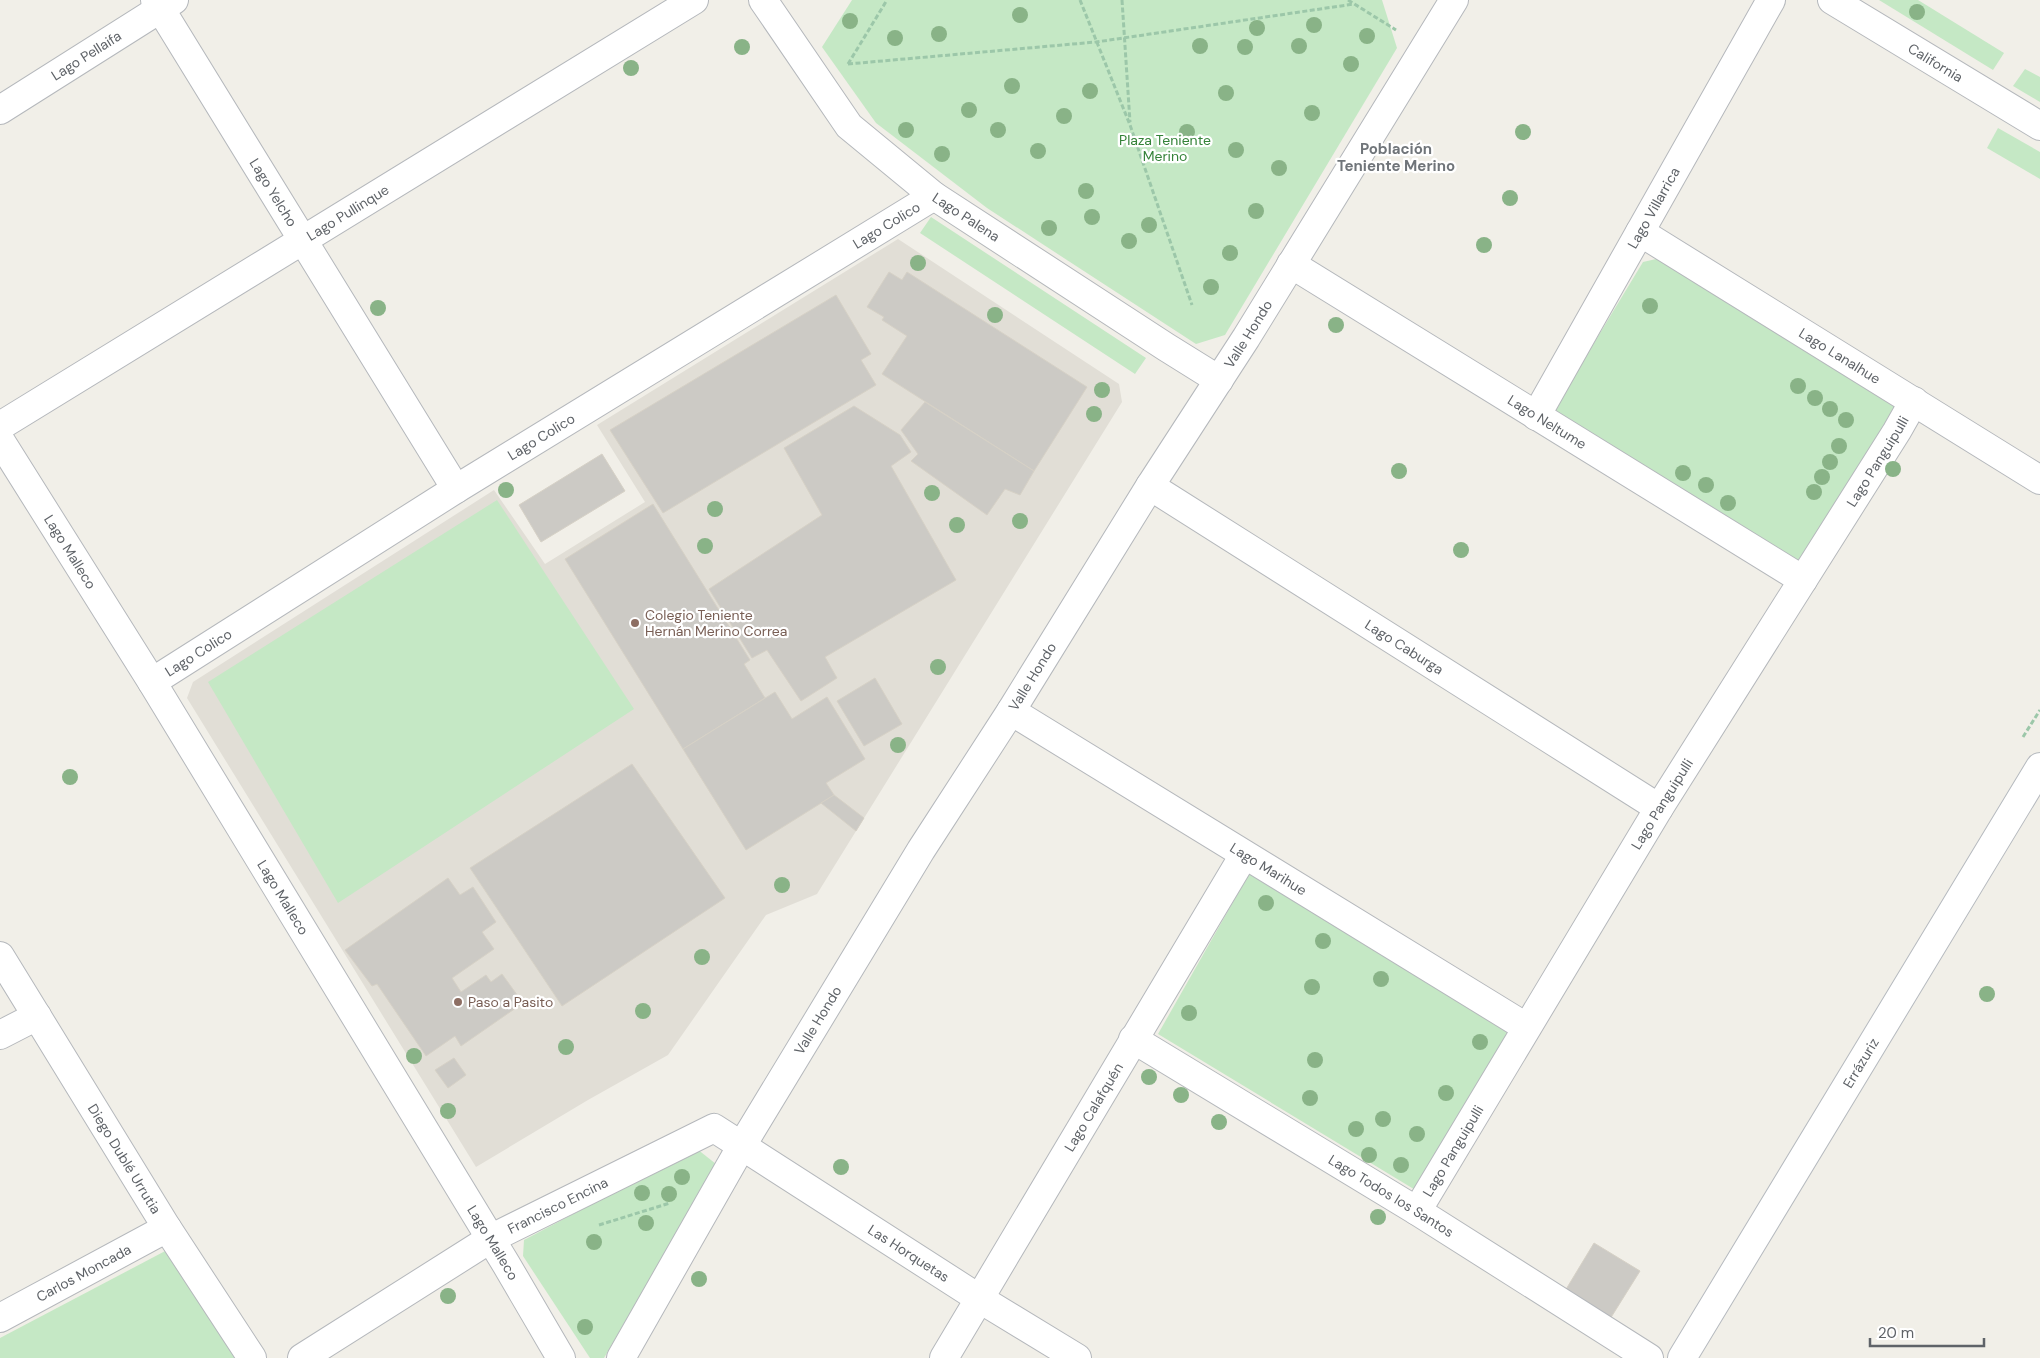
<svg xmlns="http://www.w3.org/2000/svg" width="2040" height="1358" viewBox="0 0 2040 1358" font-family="'DM Sans',sans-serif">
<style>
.education{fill:#e1ded6}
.green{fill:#c5e8c5}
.building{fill:#cccac5;stroke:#d6d1c6}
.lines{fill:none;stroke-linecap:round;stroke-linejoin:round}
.street-casing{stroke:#b5b8bc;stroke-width:30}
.secondary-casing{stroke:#b6babf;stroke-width:30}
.path{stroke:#9cc7a9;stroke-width:3;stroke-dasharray:5 2.5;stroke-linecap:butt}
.street{stroke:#fff;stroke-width:28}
.secondary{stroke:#fff;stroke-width:28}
.tree{fill:#89b387}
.education-dot{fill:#8d6e63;stroke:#fff;stroke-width:2}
.labels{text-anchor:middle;stroke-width:4.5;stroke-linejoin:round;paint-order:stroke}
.street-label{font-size:14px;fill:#5f6368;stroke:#fff}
.park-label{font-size:14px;fill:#348238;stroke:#fff}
.education-label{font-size:14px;fill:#785e54;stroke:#fff;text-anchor:start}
.neighbourhood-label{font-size:15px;font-weight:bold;fill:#70757a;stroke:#fff}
</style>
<rect width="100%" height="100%" fill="#f1efe8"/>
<path class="education" d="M898,239L1119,384L1122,402L817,894L766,915L668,1055L588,1100L476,1167L187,698L193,682L494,490L545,564L645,502L597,425Z"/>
<g class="green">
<path d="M852,0H1382L1397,48L1225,335L1196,344L987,208L876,123L822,47Z"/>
<path d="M1879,0H1918L2004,53L1993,70Z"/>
<path d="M2025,69L2040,77V102L2013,86Z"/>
<path d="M1998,128L2040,152V179L1987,148Z"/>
<path d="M931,217L1146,358L1135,374L920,233Z"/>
<path d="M1665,257L1898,402L1798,566L1551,414L1643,262Z"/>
<path d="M497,500L634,709L338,903L208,682Z"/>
<path d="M1249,874L1508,1032L1417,1191L1158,1034Z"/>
<path d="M697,1149L716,1164L604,1358H590L523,1256L524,1240Z"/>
<path d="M169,1249L235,1358H0V1338Z"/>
</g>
<g class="building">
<path d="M889,272L902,280L907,272L1087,387L1034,471L882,374L907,336L882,320L884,317L867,307Z"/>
<path d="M836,295L871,354L861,360L876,385L663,513L610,430Z"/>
<path d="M925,402L1034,471L1020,495L1005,489L987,515L911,461L918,454L901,430Z"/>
<path d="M854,406L900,435L911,452L891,466L956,580L825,657L837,678L801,701L767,650L752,658L709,589L822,515L784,448Z"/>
<path d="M602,454L625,491L541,542L519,505Z"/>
<path d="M653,504L750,660L744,664L765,698L683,749L565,559Z"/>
<path d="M875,678L902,724L864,746L837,701Z"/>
<path d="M775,692L792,719L827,697L865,759L826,783L834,795L746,850L683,749Z"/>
<path d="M632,764L725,898L562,1006L470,868Z"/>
<path d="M834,795L864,818L856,831L821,803Z"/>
<path d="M448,878L460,895L473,887L496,922L482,932L494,949L452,978L461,992L486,975L491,982L502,974L523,1003L461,1046L455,1036L426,1056L377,984L372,986L345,950Z"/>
<path d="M454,1058L466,1075L448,1088L435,1070Z"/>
<path d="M1594,1243L1640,1271L1610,1319L1565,1291Z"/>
</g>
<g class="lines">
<g class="street-casing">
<g id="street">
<path id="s1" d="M155,0L456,489"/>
<path id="s2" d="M763,0L849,126L934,196L1166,347L1219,380"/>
<path id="s3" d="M1832,0L2040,126"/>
<path id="s4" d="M0,110L174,0"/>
<path id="s5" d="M1640,232L2040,480"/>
<path id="s6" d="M1291,264L1803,580"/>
<path id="s7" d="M1536,416L1771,0"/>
<path id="s8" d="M0,426L694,0"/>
<path id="s9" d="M0,440L152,682L506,1264L561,1358"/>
<path id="s10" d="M1150,486L1659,808"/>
<path id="s11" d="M152,682L456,489L934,196"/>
<path id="s12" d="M1011,711L1526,1027"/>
<path id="s13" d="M0,956L167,1228L252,1358"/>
<path d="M0,1035L37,1016"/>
<path id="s14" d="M1133,1039L1417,1211L1649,1358"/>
<path id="s15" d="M1417,1211L1659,808L1897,431L1914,401"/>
<path id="s16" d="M0,1318L167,1228"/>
<path id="s17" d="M302,1358L490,1239L714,1128L980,1299L1077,1358"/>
<path id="s18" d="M621,1358L741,1147L921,850L1011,711L1150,486L1246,338L1454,0"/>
<path id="s19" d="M944,1358L1244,855"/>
</g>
</g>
<g class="secondary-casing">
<g id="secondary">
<path id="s20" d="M1682,1358L2040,767"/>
</g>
</g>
<g class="path">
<path d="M1080,0L1130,125L1192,305"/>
<path d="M1122,0L1130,122"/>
<path d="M1348,0L1396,30"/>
<path d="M848,64L1096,42L1354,4"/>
<path d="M848,64L887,0"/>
<path d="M2023,737L2040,710"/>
<path d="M599,1225L670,1203"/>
</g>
<use href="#street" class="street"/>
<use href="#secondary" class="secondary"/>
</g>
<g class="tree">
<circle cx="1917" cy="12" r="8"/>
<circle cx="1020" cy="15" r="8"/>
<circle cx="850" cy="21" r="8"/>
<circle cx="1314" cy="25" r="8"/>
<circle cx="1257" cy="28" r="8"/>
<circle cx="939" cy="34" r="8"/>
<circle cx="1367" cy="36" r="8"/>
<circle cx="895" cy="38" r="8"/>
<circle cx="1200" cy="46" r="8"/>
<circle cx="1299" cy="46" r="8"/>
<circle cx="742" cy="47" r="8"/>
<circle cx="1245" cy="47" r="8"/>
<circle cx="1351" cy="64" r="8"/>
<circle cx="631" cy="68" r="8"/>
<circle cx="1012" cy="86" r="8"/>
<circle cx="1090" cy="91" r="8"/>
<circle cx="1226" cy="93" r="8"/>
<circle cx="969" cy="110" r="8"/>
<circle cx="1312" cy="113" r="8"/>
<circle cx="1064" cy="116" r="8"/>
<circle cx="906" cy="130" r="8"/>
<circle cx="998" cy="130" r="8"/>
<circle cx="1187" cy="132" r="8"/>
<circle cx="1523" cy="132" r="8"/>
<circle cx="1236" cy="150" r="8"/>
<circle cx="1038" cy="151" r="8"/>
<circle cx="942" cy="154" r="8"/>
<circle cx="1279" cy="168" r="8"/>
<circle cx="1086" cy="191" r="8"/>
<circle cx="1510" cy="198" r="8"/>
<circle cx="1256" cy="211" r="8"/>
<circle cx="1092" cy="217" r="8"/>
<circle cx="1149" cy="225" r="8"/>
<circle cx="1049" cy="228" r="8"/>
<circle cx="1129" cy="241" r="8"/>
<circle cx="1484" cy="245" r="8"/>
<circle cx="1230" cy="253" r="8"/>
<circle cx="918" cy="263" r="8"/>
<circle cx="1211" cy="287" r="8"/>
<circle cx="1650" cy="306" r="8"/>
<circle cx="378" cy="308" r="8"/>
<circle cx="995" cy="315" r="8"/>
<circle cx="1336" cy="325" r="8"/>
<circle cx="1798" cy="386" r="8"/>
<circle cx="1102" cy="390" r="8"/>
<circle cx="1815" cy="398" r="8"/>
<circle cx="1830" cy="409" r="8"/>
<circle cx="1094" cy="414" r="8"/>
<circle cx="1846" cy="420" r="8"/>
<circle cx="1839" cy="446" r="8"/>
<circle cx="1830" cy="462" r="8"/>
<circle cx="1893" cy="469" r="8"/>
<circle cx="1399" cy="471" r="8"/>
<circle cx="1683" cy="473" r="8"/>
<circle cx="1822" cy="477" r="8"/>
<circle cx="1706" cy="485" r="8"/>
<circle cx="506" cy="490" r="8"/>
<circle cx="1814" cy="492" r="8"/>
<circle cx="932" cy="493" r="8"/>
<circle cx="1728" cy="503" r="8"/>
<circle cx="715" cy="509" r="8"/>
<circle cx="1020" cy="521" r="8"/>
<circle cx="957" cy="525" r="8"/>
<circle cx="705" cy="546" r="8"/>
<circle cx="1461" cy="550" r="8"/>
<circle cx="938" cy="667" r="8"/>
<circle cx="898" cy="745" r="8"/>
<circle cx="70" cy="777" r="8"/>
<circle cx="782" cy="885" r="8"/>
<circle cx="1266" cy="903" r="8"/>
<circle cx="1323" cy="941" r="8"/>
<circle cx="702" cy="957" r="8"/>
<circle cx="1381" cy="979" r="8"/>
<circle cx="1312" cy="987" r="8"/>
<circle cx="1987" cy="994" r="8"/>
<circle cx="643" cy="1011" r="8"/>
<circle cx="1189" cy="1013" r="8"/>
<circle cx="1480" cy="1042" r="8"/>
<circle cx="566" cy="1047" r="8"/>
<circle cx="414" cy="1056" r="8"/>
<circle cx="1315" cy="1060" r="8"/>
<circle cx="1149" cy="1077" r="8"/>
<circle cx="1446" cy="1093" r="8"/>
<circle cx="1181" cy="1095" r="8"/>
<circle cx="1310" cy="1098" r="8"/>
<circle cx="448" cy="1111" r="8"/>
<circle cx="1383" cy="1119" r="8"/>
<circle cx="1219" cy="1122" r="8"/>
<circle cx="1356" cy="1129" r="8"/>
<circle cx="1417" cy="1134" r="8"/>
<circle cx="1369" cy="1155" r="8"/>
<circle cx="1401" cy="1165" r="8"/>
<circle cx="841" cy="1167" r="8"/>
<circle cx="682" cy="1177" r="8"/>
<circle cx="642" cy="1193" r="8"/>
<circle cx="669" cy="1194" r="8"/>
<circle cx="1378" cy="1217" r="8"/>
<circle cx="646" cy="1223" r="8"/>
<circle cx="594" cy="1242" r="8"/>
<circle cx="699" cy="1279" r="8"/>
<circle cx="448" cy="1296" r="8"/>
<circle cx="585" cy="1327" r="8"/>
</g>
<g class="education-dot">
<circle cx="635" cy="623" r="5"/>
<circle cx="458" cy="1002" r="5"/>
</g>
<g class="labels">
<g class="street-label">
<text dy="5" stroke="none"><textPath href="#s4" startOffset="102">Lago Pellaifa</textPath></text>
<text dy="5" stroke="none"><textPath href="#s3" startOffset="121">California</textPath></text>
<text dy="5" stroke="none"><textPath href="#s1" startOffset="226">Lago Yelcho</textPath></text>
<text dy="5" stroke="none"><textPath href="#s7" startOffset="239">Lago Villarrica</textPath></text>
<text dy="5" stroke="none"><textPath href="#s8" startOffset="408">Lago Pullinque</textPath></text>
<text dy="5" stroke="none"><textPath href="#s2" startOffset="301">Lago Palena</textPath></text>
<text dy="5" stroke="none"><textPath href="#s11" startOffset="865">Lago Colico</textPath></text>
<text dy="5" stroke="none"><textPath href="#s18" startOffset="1201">Valle Hondo</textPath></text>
<text dy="5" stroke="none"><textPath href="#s5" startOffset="235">Lago Lanalhue</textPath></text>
<text dy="5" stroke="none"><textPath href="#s6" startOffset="301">Lago Neltume</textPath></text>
<text dy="5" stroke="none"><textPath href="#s11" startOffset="460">Lago Colico</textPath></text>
<text dy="5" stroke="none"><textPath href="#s15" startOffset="880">Lago Panguipulli</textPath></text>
<text dy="5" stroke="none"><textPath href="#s9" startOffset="132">Lago Malleco</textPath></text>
<text dy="5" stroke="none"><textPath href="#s10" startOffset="301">Lago Caburga</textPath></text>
<text dy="5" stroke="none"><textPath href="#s11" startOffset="55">Lago Colico</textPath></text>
<text dy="5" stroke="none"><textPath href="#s18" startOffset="796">Valle Hondo</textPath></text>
<text dy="5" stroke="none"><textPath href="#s15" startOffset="475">Lago Panguipulli</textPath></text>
<text dy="5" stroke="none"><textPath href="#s12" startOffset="302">Lago Marihue</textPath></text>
<text dy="5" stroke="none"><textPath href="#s9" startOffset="538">Lago Malleco</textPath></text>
<text dy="5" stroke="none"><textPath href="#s18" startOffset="391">Valle Hondo</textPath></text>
<text dy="5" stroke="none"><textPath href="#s20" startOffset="345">Errázuriz</textPath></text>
<text dy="5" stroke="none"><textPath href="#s19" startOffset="292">Lago Calafquén</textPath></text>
<text dy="5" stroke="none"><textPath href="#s15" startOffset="70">Lago Panguipulli</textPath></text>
<text dy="5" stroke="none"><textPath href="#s13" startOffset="238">Diego Dublé Urrutia</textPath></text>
<text dy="5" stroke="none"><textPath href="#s14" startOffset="302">Lago Todos los Santos</textPath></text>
<text dy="5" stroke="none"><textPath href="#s17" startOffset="298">Francisco Encina</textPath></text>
<text dy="5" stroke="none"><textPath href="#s9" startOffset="942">Lago Malleco</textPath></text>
<text dy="5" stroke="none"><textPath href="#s17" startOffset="704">Las Horquetas</textPath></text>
<text dy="5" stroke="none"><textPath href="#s16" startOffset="95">Carlos Moncada</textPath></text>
</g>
<g class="park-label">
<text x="1165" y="145">Plaza Teniente<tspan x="1165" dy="16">Merino</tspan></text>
</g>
<g class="education-label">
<text x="645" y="620">Colegio Teniente<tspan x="645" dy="16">Hernán Merino Correa</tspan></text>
<text x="468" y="1007">Paso a Pasito</text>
</g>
<g class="neighbourhood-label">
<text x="1396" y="154">Población<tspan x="1396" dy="17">Teniente Merino</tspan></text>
</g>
</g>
<path d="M1870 1338v8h114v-8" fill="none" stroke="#5f6368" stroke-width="2.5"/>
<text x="1878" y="1338" font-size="15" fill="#5f6368" stroke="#ffffff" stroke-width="4" paint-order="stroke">20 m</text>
</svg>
